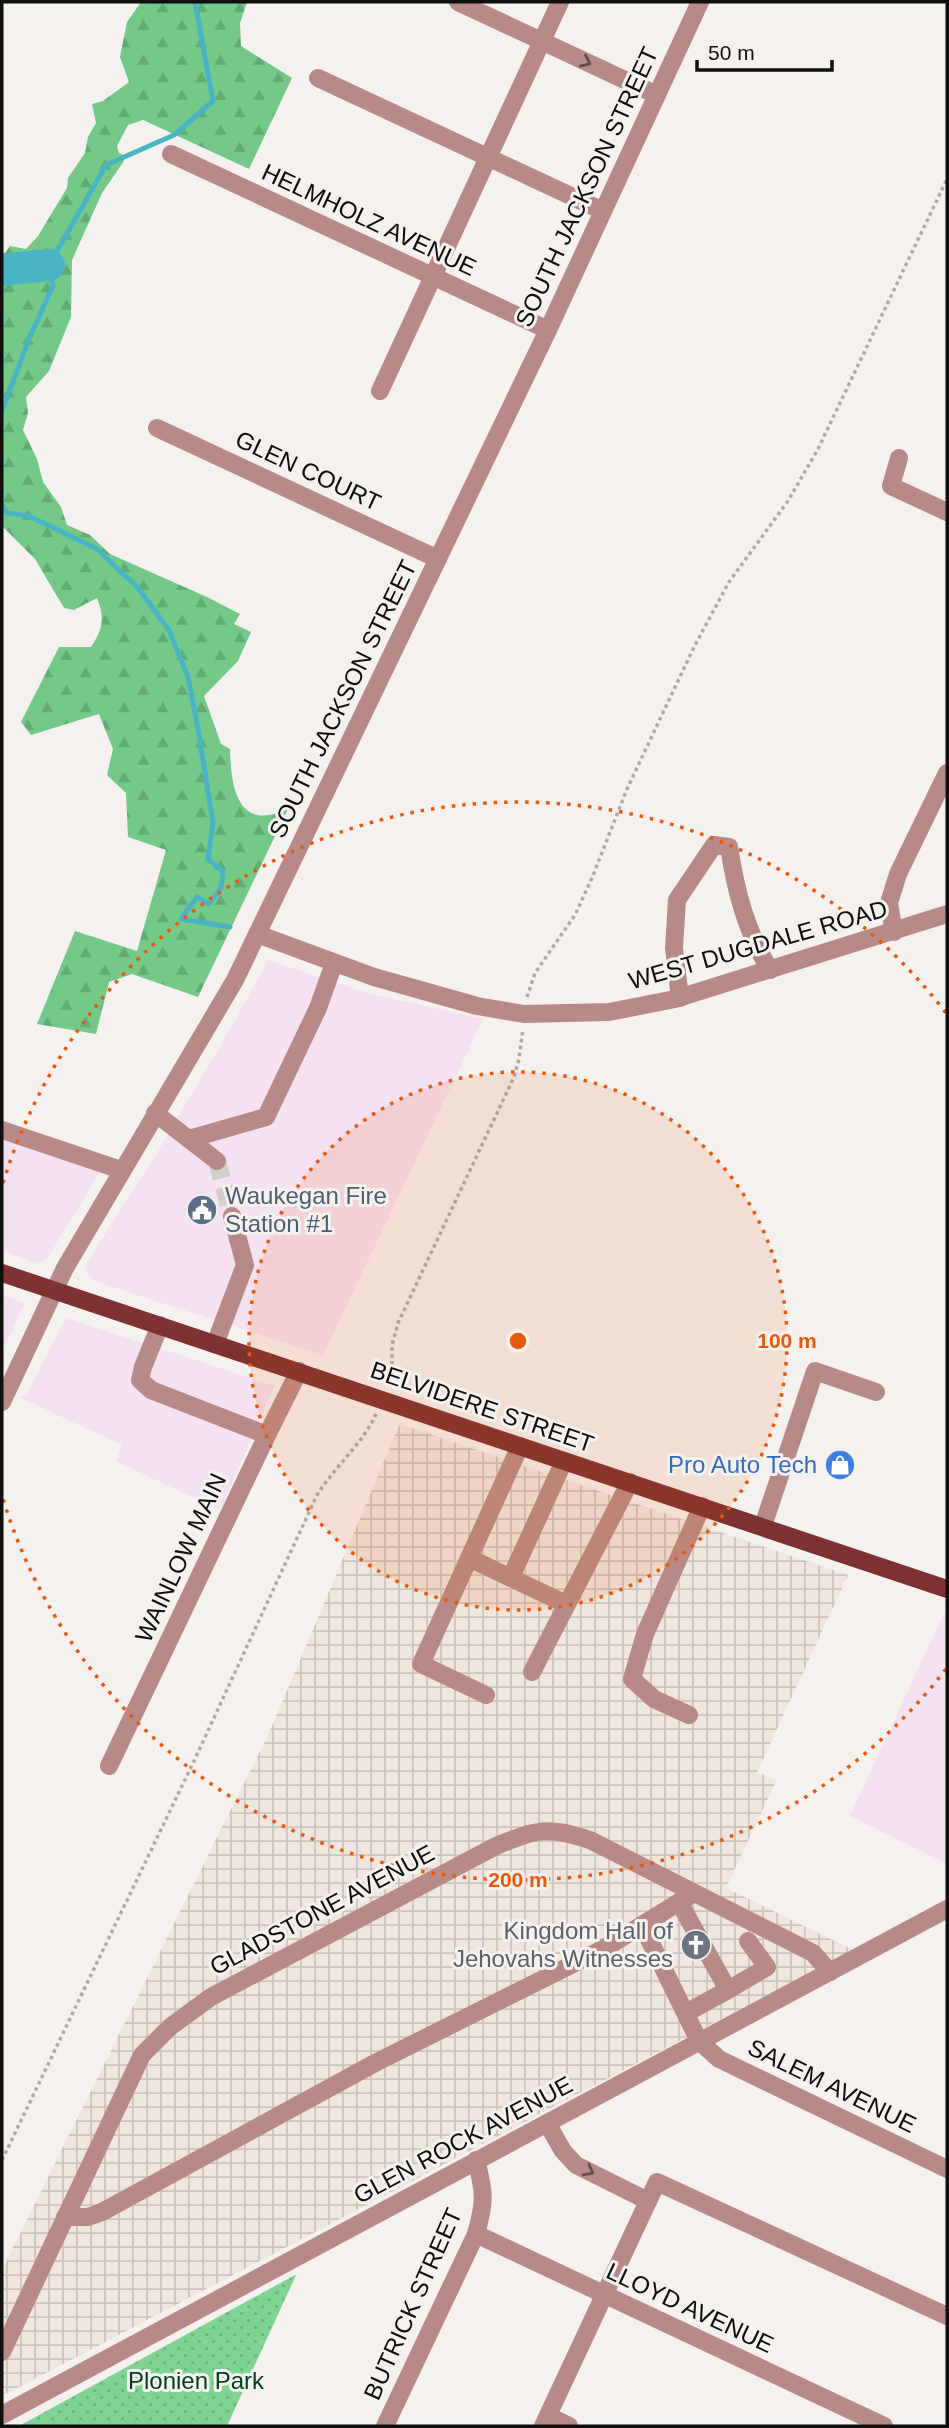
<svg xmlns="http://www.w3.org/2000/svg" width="949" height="2428" viewBox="0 0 949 2428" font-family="Arial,sans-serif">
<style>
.commercial{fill:#f4e1f1}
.industrial{fill:url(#industrial-grid)}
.forest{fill:url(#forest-firs)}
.park{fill:url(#park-dots)}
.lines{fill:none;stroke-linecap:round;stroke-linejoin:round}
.stream{stroke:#49b5c4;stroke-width:5}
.river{stroke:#49b5c4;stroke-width:32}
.minor-tunnel{stroke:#d2cfcd;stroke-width:18;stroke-dasharray:18 9;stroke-linecap:butt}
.path{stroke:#acaaa8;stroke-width:3.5;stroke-dasharray:3.5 3.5;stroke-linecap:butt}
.minor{stroke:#b88a87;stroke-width:18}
.major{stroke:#7e3231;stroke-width:18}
.oneway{stroke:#644c4a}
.ring{fill:none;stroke:#e8590c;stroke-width:3.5;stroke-dasharray:3.5 7}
.labels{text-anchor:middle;stroke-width:6;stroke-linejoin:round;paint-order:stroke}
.street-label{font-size:24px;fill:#0f0f0e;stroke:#f4f1ef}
.service-label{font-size:24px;fill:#4e5e75;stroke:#f4f1ef;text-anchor:start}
.shop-label{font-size:24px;fill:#366cbe;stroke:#f4f1ef;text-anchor:end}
.worship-label{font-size:24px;fill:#5b616d;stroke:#f4f1ef;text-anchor:end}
.park-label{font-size:24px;fill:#00421a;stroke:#f4f1ef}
.centre{fill:#e8590c;stroke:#f4f1ef;stroke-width:3.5}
.ring-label{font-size:21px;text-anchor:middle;font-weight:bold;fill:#e8590c;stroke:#f4f1ef;stroke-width:6;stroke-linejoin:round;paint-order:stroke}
</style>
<defs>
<pattern id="industrial-grid" width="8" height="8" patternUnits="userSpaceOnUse" patternTransform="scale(1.75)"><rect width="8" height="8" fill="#efe6de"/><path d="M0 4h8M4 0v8" fill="none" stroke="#ccc4bd"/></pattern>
<pattern id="forest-firs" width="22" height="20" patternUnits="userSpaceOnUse" patternTransform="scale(1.75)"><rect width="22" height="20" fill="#74c988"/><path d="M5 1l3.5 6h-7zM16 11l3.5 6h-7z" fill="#63ab74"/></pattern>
<pattern id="park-dots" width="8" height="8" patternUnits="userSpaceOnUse" patternTransform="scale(1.75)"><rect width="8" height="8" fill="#80d493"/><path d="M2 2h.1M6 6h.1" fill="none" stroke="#6db57e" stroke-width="1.8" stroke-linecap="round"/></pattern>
</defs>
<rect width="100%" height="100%" fill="#f4f1ef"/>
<g class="commercial">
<path d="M268,960L371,994L483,1019L323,1355L94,1281L84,1267L159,1150L237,1017Z"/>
<path d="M2,1120L109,1157L48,1257L38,1263L2,1251Z"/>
<path d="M2,1295L25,1303L2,1352Z"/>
<path d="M66,1318L275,1386L220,1510L116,1461L122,1445L19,1397L27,1394Z"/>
<path d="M946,1609L947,1610V1864L850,1816Z"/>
</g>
<path class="industrial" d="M400,1424L848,1575L757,1772L776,1781L726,1888L853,1950L2,2396V2270L270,1731Z"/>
<path class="forest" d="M141,2H247L240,23L241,46L292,78L249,169L143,120L128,125L117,146L119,153L123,155L124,161L102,193L72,260L71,317L49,371L26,397L28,413L23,430L37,459L43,482L61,507L67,525L90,535L110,554L207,597L240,614L234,624L251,632L238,661L204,696L221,744L230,749C231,789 238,832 288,809L198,997L132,974L109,982L96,1034L37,1024L75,931L137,951L166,850L128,837L126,793L107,775L113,749L99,714L31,735L21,722L59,647H91C103,629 105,618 97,598L74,610L64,608L35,559L2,526V253H5L10,246L26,249L38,236L67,188L68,178L85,153L88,137L96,123L92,104L103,101L129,82L120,57L127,22Z"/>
<path class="park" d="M296,2275L227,2426H19L295,2275Z"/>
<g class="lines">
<g class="stream">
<path d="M2,411L31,334L53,286L49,265L106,165L174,135L213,101L195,2"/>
<path d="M2,505L7,513L29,516L97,549L138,588L169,630L188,677L198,729L213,823L208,859L223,871L221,888L209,904L197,897L181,919L230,927"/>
</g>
<path class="river" d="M2,270L49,265"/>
<path class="minor-tunnel" d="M217,1161L232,1216"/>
<g class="path">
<path d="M527,997L535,973L575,915L592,878L627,789L694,647L729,582L788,501L818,449L947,179"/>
<path d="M388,1385L392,1374V1345L398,1323L514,1077L519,1059L523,1029"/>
<path d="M2,2160L194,1761L317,1495C335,1466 362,1445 376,1414"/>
</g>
<g class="minor">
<path d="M458,2L657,95"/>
<path d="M318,78L603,211"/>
<path d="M171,154L548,330"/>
<path d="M380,391L560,2"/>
<path d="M157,428L438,559"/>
<path d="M899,458L891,486L947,512"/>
<path d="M894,932L889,903L898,874L947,773"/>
<path d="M257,934L374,977L477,1006L524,1014L609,1012L675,999L947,914"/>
<path d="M680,998L674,948L677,900L714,845L729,847C736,892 746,931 770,970"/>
<path d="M155,1113L217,1161"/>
<path d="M2,1130L121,1170"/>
<path d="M189,1139L266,1117L318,1008L334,963"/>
<path d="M160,1325L143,1367L140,1380L151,1390L267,1435"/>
<path d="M215,1344L245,1265L232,1216"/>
<path d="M2,1402L65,1268L235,980L548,330L700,2"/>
<path d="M763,1526L815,1371L876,1392"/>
<path d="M469,1558L566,1604"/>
<path d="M511,1577L564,1461"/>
<path d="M532,1672L630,1482"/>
<path d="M486,1695L421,1664L520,1446"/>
<path d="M689,1715L654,1699L632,1679L645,1634L702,1506"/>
<path d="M109,1766L267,1435L299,1371"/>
<path d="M694,1893L642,1925L699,2041L719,2059L947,2169"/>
<path d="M679,1902L728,1990L686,2013"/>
<path d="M728,1990L767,1967L748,1941"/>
<path d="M547,2123L563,2151L576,2165L648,2201"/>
<path d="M65,2217H88L102,2212L377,2062L605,1948L642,1925"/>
<path d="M476,2234L884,2426"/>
<path d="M2,2352L142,2055L170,2027L211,1997L496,1846C538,1829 547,1826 590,1840L813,1953L830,1972"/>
<path d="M2,2415L947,1909"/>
<path d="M548,2416L569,2426"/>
<path d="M385,2426L476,2234C485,2202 485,2193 476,2160"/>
<path d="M543,2426L657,2182L947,2316"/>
</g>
<path class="major" d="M2,1273L947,1589"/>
</g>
<defs><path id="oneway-chevron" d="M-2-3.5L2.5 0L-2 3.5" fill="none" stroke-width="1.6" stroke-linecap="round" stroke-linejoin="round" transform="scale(1.75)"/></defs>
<g class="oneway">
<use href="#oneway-chevron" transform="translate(586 62) rotate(25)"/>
<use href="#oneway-chevron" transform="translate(589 2171) rotate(28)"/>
</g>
<circle cx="518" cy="1341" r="269" fill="#e8590c" fill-opacity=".12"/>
<g class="ring">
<circle cx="518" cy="1341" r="269"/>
<path d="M946 1669A539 539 0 0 1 3 1499M3 1183A539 539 0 0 1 946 1013"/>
</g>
<defs>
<g id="civic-disc" transform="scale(1.575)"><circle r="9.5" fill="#5c6f8a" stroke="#f4f1ef"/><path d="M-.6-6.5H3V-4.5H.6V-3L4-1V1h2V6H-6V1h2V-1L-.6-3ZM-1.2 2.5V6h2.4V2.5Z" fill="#fff"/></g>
<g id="shop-disc" transform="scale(1.575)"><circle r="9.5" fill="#3f7fe0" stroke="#f4f1ef"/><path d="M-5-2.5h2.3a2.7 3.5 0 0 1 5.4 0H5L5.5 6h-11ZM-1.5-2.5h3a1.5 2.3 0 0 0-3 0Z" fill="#fff"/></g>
<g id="church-disc" transform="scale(1.575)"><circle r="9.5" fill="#6b7280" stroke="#f4f1ef"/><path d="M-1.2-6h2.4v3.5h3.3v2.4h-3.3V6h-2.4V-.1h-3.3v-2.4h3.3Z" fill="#fff"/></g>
</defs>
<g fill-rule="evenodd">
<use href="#civic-disc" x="202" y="1210"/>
<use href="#shop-disc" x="840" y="1465"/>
<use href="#church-disc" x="696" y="1945"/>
</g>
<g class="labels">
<g class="street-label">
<text transform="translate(587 187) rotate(-65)" y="8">SOUTH JACKSON STREET</text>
<text transform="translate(369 220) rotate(25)" y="8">HELMHOLZ AVENUE</text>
<text transform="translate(308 471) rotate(25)" y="8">GLEN COURT</text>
<text transform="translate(343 699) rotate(-64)" y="8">SOUTH JACKSON STREET</text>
<text transform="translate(758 945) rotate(-16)" y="8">WEST DUGDALE ROAD</text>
<text transform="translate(482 1407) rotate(19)" y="8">BELVIDERE STREET</text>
<text transform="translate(181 1558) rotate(-65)" y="8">WAINLOW MAIN</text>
<text transform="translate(322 1910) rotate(-28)" y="8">GLADSTONE AVENUE</text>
<text transform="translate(832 2086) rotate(26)" y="8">SALEM AVENUE</text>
<text transform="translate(463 2140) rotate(-28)" y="8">GLEN ROCK AVENUE</text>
<text transform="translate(413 2304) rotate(-66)" y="8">BUTRICK STREET</text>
<text transform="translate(690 2308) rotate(25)" y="8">LLOYD AVENUE</text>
</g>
<g class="service-label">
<text x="225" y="1204">Waukegan Fire<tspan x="225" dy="28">Station #1</tspan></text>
</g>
<g class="shop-label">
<text x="817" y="1473">Pro Auto Tech</text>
</g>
<g class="worship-label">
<text x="673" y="1939">Kingdom Hall of<tspan x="673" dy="28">Jehovahs Witnesses</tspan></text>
</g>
<g class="park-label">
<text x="196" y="2389">Plonien Park</text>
</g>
</g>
<circle cx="518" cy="1341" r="10" class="centre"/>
<g class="ring-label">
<text x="787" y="1348">100 m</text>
<text x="518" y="1887">200 m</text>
</g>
<rect width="949" height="2428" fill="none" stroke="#0f0f0e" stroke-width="7"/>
<path d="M697 60v10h135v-10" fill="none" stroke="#0f0f0e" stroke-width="3.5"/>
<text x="708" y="60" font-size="21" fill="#0f0f0e" stroke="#f4f1ef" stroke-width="5" paint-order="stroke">50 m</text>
</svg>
